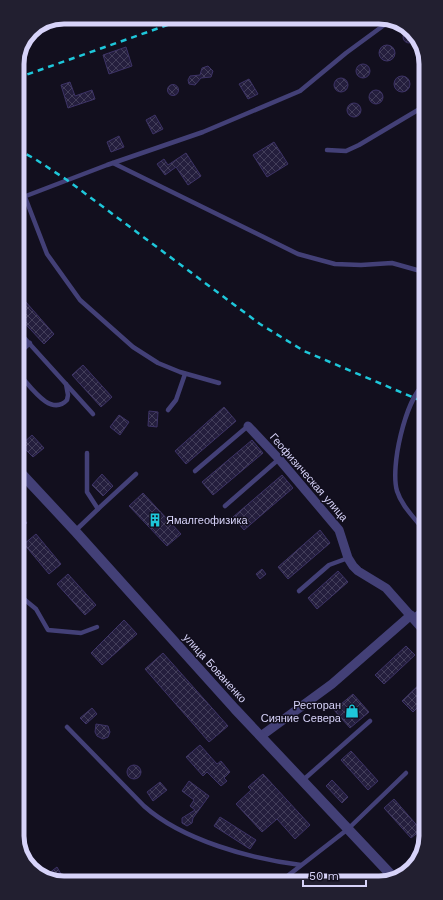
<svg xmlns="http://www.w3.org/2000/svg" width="443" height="900" viewBox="0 0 443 900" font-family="'Work Sans',sans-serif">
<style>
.building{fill:url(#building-cross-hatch);stroke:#3d3366}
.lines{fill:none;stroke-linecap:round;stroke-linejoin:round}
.service{stroke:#434077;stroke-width:4.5}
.minor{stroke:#434077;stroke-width:9}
.tertiary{stroke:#434077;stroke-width:10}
.rail{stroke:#1ec7da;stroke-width:2.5;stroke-dasharray:6 5;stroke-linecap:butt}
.labels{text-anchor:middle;stroke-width:3;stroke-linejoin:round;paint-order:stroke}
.street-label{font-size:11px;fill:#d7d3f9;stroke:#120f1e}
.poi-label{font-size:11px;fill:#d7d3f9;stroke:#120f1e;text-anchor:start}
.rim{fill:none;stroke:#d7d3f9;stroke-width:5}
</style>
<defs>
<pattern id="building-cross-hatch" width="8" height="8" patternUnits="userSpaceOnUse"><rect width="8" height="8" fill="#241e3d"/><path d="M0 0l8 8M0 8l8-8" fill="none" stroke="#433e5a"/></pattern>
</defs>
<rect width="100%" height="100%" fill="#120f1e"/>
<g class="building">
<circle cx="409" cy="37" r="6"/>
<circle cx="387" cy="53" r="8"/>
<path d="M126,47L132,66L109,74L103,55Z"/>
<circle cx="363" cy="71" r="7"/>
<path d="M208,66L213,71L211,77L201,78L195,85L189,84L188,80L190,76L200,75L202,68Z"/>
<circle cx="402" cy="84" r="8"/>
<circle cx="341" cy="85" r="7"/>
<path d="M249,79L258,94L248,99L239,84Z"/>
<path d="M70,82L75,96L92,90L95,99L68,108L61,85Z"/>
<circle cx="173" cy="90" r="5.5"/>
<circle cx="376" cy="97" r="7"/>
<circle cx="354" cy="110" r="7"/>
<path d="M155,115L163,129L153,134L146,120Z"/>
<path d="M119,136L124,147L111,152L107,142Z"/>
<path d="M274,142L288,164L267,177L253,155Z"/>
<path d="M186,153L201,176L188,185L176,167L165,175L157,164L164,159L168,165Z"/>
<path d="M25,301L54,334L44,344L18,316V307Z"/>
<path d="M83,365L112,397L101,407L72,375Z"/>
<path d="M224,407L236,421L186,464L175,451Z"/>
<path d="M149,411L158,412L157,427L148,426Z"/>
<path d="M119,415L129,422L120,435L110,427Z"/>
<path d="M32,435L44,448L33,457L21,445Z"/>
<path d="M252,440L263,453L213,495L202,482Z"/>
<path d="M102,474L113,486L103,496L92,485Z"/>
<path d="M282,475L293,488L244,530L233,517Z"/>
<path d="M143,493L181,534L167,546L129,506Z"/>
<path d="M19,513L27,523L19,529Z"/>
<path d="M320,530L330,543L288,579L278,567Z"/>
<path d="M36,534L61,564L49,574L24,544Z"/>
<path d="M262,569L266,574L260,579L256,574Z"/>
<path d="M338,571L348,582L317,609L308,598Z"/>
<path d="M68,574L96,605L85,615L57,584Z"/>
<path d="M124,620L137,634L102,665L91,653Z"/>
<path d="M406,646L415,655L384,684L375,675Z"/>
<path d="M163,653L228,726L209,742L145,669Z"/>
<path d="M425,679V700L413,712L402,701Z"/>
<path d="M353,694L369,712L350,728L334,710Z"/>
<path d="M92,708L97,714L86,724L80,718Z"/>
<path d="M96,724L108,726L110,732L108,737L103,739L97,736L95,732Z"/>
<path d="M200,745L217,764L221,761L230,772L224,778L227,781L221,786L207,772L203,776L186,757Z"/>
<path d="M351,751L378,781L368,790L341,760Z"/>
<circle cx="134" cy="772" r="7"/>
<path d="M263,774L310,825L295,839L277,819L262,832L236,804L251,790L248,787Z"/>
<path d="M332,780L348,797L342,803L326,786Z"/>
<path d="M189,781L209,796L193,818L192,823L187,826L182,823V818L195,810L190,806L194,800L182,791Z"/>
<path d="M160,782L167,790L153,801L147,792Z"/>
<path d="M394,799L421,830L411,838L384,808Z"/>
<path d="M220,817L256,840L250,849L214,826Z"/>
<path d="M57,867L61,874L53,880L44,877Z"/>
</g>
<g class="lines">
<g class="service">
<path d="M327,150L346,151L359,145L423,107"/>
<path d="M113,163L298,254L335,264L361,265L392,263L424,272"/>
<path d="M25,197L47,254L80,300L133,347L158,363L180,372L219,383"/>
<path d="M18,199L107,165L203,132L300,91L346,53L391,20"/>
<path d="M18,331L93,414"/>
<path d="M18,354L30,343"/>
<path d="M18,373C29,384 50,418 67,400L68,395L66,384"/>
<path d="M424,384C405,401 390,467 397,491C402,507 416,519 425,532"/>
<path d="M168,410L176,400L185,374"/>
<path d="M195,471L248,426"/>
<path d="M225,506L279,459"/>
<path d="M98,509L136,474"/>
<path d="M75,531L98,509L87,492V453"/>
<path d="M299,591L329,565L348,558"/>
<path d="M19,595L36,609L48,630L81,633L97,627"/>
<path d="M413,617L425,607"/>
<path d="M67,727L144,806C182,840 251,859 301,865"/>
<path d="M302,781L370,721"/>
<path d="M281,881L348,829L406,773"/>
</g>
<g class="minor">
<path d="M248,426L279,459L339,530L348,558L353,566L358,571L386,588L425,632"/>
<path d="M261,736L332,684L411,615"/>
</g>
<path class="tertiary" d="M19,471L75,531L235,709L396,880"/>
<g class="rail">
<path d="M17,78L179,21"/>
<path d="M17,149L35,159L67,180L260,324L304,351L424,402"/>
</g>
</g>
<defs>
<g id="building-bare" transform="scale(1.08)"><path d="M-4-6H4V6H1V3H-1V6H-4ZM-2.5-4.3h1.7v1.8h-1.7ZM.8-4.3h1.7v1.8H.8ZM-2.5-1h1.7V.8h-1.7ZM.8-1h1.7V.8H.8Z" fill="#1ec7da" stroke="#120f1e" stroke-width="2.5" paint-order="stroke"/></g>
<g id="shop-bare" transform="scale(1.08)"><path d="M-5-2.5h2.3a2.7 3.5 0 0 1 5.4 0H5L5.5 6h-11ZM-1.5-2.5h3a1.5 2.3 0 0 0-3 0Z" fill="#1ec7da" stroke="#120f1e" stroke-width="2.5" paint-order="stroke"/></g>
</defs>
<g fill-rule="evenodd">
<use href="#building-bare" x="155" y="520"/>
<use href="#shop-bare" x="352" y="711"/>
</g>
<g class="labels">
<g class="street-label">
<text transform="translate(309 477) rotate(49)" y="4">Геофизическая улица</text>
<text transform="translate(215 668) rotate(48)" y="4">улица Бованенко</text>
</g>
<g class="poi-label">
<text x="166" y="524">Ямалгеофизика</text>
<text x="341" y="709" text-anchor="end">Ресторан<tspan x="341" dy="13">Сияние Севера</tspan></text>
</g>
</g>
<path d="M0 0H443V900H0ZM64 24H379A40 40 0 0 1 419 64V836A40 40 0 0 1 379 876H64A40 40 0 0 1 24 836V64A40 40 0 0 1 64 24Z" fill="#221f30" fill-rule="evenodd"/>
<path class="rim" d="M64 24H379A40 40 0 0 1 419 64V836A40 40 0 0 1 379 876H64A40 40 0 0 1 24 836V64A40 40 0 0 1 64 24Z"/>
<path d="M303 880v6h63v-6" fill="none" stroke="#d7d3f9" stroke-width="2"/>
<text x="309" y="880" font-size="12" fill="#d7d3f9" stroke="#120f1e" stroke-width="3" paint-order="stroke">50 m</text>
</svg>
